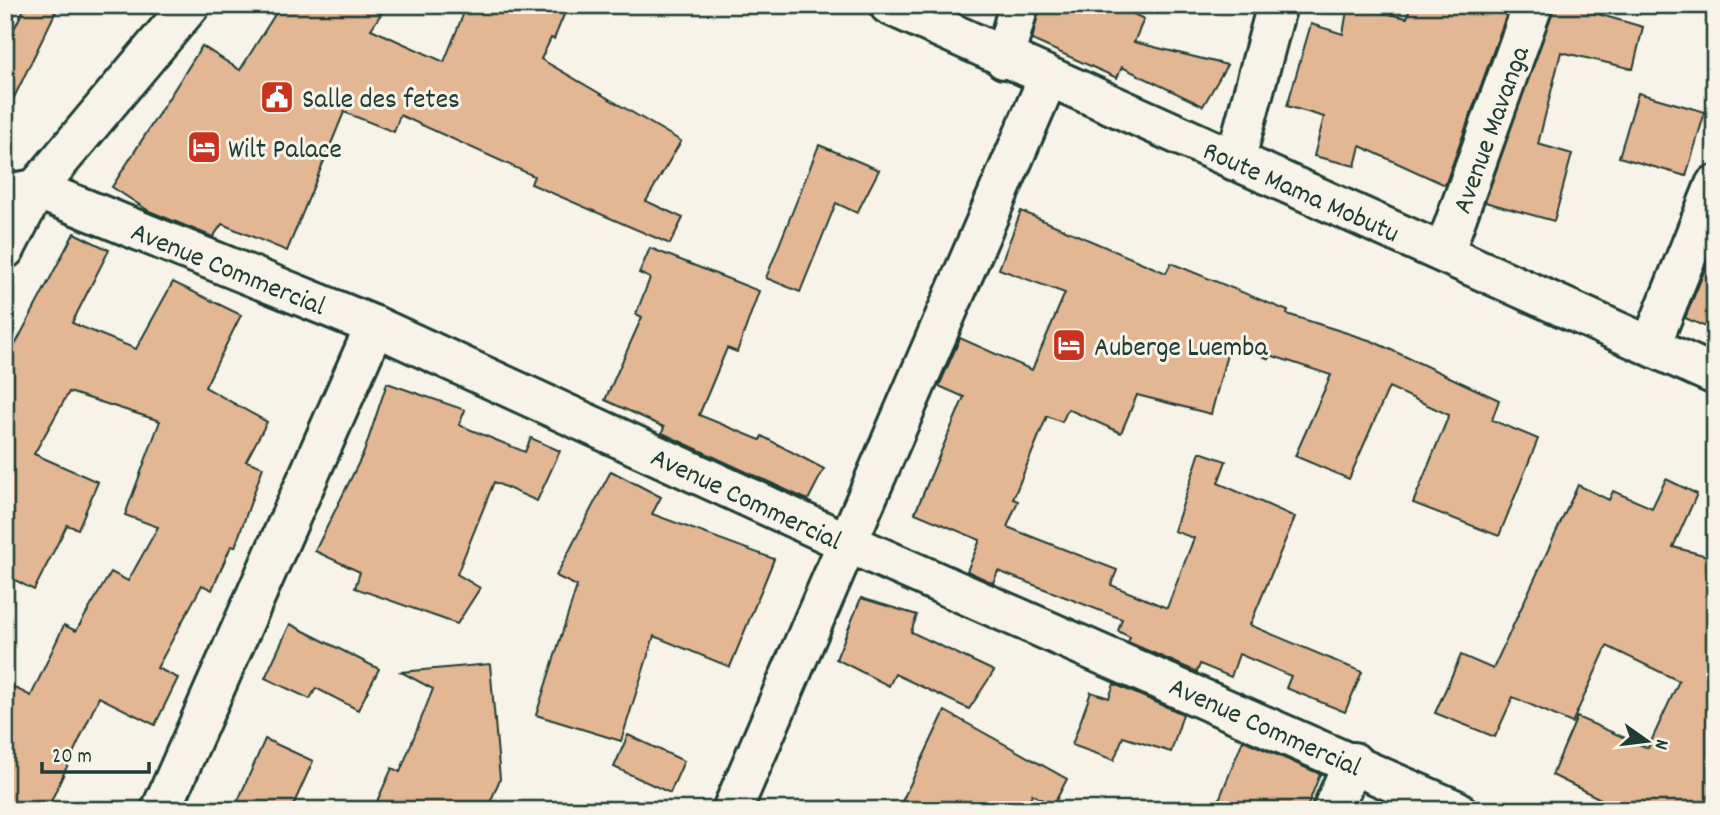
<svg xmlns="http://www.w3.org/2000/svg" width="1720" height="815" viewBox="0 0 1720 815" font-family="Dekko,sans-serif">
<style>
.building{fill:#e4b794;stroke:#1f3d34;stroke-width:2}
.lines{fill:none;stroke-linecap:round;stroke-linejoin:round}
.minor-casing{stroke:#1f3d34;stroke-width:44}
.minor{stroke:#f7f3e8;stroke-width:38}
.labels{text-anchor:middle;stroke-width:6;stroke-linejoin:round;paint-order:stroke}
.poi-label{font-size:28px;fill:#1f3d34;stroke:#f7f3e8;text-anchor:start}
.street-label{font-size:28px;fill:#1f3d34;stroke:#f7f3e8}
</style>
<rect width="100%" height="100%" fill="#f7f3e8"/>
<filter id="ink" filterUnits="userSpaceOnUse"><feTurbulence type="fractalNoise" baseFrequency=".0143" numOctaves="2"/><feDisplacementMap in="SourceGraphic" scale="14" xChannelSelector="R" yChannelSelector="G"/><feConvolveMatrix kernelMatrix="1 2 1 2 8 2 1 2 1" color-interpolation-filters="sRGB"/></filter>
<g filter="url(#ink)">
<g class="building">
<path d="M26,5H59L5,116V47Z"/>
<path d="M281,5H387L371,29L444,62L467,5H568L554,39L551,38L541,59L681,141L646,201L683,218L670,244L531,184L534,176L400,115L394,132L344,112L287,251L222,224L213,237L149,211L112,187L202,46L240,70Z"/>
<path d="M1040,5H1115L1144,19L1134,42L1227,65L1203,106L1122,67L1117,78L1032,40Z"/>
<path d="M1348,5L1407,18L1411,5H1510L1445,185L1360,146L1355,166L1314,156L1324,117L1287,106L1311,24L1343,34Z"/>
<path d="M1554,5H1567L1643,27L1633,69L1561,52L1538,144L1572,154L1554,221L1485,202Z"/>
<path d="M1638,93L1705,112L1686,176L1619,157Z"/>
<path d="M819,145L879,170L857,213L836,203L800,292L766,278Z"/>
<path d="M1021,211L1166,273L1171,263L1288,311L1287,314L1372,341L1499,400L1492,420L1538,439L1499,536L1413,503L1449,415L1389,387L1349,479L1295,456L1331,375L1270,355L1269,359L1230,343L1211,414L1137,395L1121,433L1068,409L1062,422L1047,416L1013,499L1018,501L1007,527L1117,570L1111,585L1167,608L1194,538L1174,531L1200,452L1226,461L1218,483L1295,517L1250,625L1362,672L1345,712L1286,688L1291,676L1239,654L1231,677L1200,664L1197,672L1128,642L1130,637L1118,631L1122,619L998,571L993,583L967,571L980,540L915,513L964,397L939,386L960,338L1032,370L1065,293L999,269Z"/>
<path d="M74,233L109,250L72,323L136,349L173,282L241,315L205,387L267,422L246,461L263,467L235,547L231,546L212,590L202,585L157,668L178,678L155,725L99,697L47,810H5V683L31,696L64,625L76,631L111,572L128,581L158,527L125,515L160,421L69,392L34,454L98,482L78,529L67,525L34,590L5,575V364Z"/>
<path d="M1715,245V331L1685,318Z"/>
<path d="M650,248L759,291L737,352L727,348L699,415L760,440L762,436L824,469L808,500L662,433L664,427L605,400L642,317L636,314L650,278L639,273Z"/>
<path d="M387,383L465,410L459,425L525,452L531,438L560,451L537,501L494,482L457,574L480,588L457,624L355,588L360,572L315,551L364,452Z"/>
<path d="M611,471L661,497L652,514L774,559L730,667L654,636L621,741L536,715L577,586L556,576Z"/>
<path d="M1666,479L1697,494L1673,547L1715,558V810H1623L1552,775L1577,717L1648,748L1679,681L1607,646L1572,723L1513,697L1495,737L1435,713L1461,655L1493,669L1578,485L1609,500L1613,491L1652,508Z"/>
<path d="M861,598L917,615L911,632L994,671L969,709L895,674L889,686L836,659Z"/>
<path d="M290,624L379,669L358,710L316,688L310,699L265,678Z"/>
<path d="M490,664L500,779L487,810H373L392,768L400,772L433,689L401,672Z"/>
<path d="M1114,684L1183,714L1171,752L1123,737L1114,760L1072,745L1091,692L1109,698Z"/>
<path d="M945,711L1067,779L1053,806L1032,794L1025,810H898Z"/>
<path d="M628,735L684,761L670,793L614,767Z"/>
<path d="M265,739L313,761L291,810H234Z"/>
<path d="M1243,740L1320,774L1306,810H1215Z"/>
</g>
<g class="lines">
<g class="minor-casing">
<g id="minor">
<path d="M889,5L1715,375"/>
<path d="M1004,59L1019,5"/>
<path d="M1235,161L1277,5"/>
<path d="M5,194L36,189L375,326L848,543L1456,810"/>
<path d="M5,249L36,189L190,5"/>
<path d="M1444,253L1533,5"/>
<path d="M1651,345L1715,185"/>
<path d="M161,810L375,326"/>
<path d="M732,810L1048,78"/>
<path d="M1332,810L1353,762"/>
</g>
</g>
<use href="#minor" class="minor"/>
</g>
</g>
<defs>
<g id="civic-square" transform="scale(1.75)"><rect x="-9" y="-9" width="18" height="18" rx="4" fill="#c8321e" stroke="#f7f3e8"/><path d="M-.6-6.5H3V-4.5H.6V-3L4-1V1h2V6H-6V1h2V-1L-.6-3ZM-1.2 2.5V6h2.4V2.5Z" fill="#fff"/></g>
<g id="hotel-square" transform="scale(1.75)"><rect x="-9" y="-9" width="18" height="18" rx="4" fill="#c8321e" stroke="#f7f3e8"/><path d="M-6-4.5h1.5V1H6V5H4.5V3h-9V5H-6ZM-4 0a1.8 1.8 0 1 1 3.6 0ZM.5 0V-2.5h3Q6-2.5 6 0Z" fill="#fff"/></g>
</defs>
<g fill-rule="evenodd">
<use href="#civic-square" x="277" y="97"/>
<use href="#hotel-square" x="204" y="147"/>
<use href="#hotel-square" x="1069" y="345"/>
</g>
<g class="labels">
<g class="poi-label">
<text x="302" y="107">Salle des fetes</text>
<text x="228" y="157">Wilt Palace</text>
<text x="1094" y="355">Auberge Luemba</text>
</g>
<g class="street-label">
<text transform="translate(1489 129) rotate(-70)" y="10">Avenue Mavanga</text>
<text transform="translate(1302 190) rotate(24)" y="10">Route Mama Mobutu</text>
<text transform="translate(229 267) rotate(22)" y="10">Avenue Commercial</text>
<text transform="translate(747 497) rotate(25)" y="10">Avenue Commercial</text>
<text transform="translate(1266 725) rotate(24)" y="10">Avenue Commercial</text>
</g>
</g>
<rect width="1720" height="815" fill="none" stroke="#f7f3e8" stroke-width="28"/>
<rect x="14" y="14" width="1692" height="787" fill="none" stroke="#1f3d34" stroke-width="2.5" filter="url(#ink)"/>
<g transform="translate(1647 741) rotate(104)" stroke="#f7f3e8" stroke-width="5" paint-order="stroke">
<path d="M0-5L12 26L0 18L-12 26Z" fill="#1f3d34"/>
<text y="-10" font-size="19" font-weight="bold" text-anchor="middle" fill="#1f3d34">N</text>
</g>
<path d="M42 762v10h107v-10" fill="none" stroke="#1f3d34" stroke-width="3.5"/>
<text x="52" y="762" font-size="21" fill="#1f3d34" stroke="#f7f3e8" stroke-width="5" paint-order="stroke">20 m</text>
</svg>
